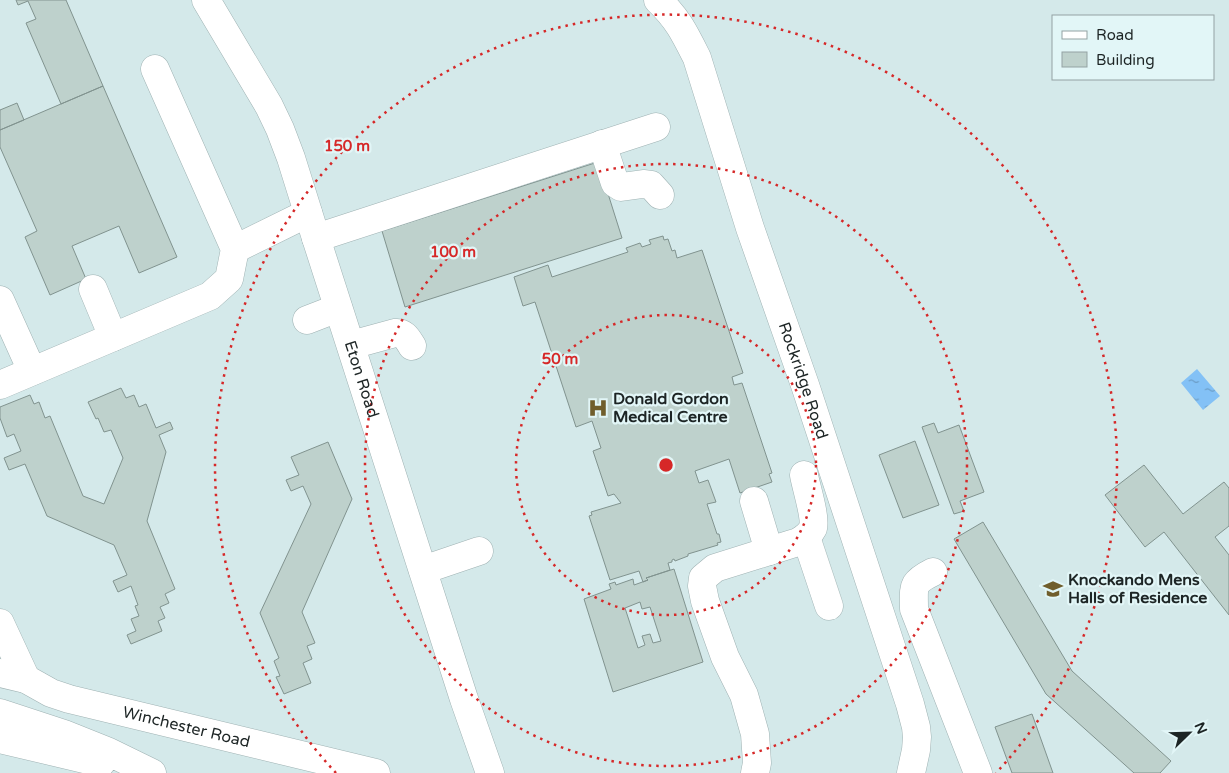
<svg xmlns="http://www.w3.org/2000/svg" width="1229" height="773" font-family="'Varela Round',sans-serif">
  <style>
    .water { fill: url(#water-ripples) }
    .building { fill: #bed1cc; stroke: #81938f; fill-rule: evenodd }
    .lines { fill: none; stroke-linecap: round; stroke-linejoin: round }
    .minor-casing { stroke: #9fb2b3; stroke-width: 29 }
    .highway-casing { stroke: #9fb2b3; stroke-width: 29 }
    .minor { stroke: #fff; stroke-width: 28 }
    .highway { stroke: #fff; stroke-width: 28 }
    .ring { fill: none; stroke: #d62828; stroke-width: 2.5; stroke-dasharray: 2.5 5 }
    .labels { text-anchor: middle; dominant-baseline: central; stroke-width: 4.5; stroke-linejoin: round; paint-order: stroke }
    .street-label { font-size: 16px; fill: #1d2525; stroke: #e2f6f7 }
    .poi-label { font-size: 16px; font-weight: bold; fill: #1d2525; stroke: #e2f6f7; text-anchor: start }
    .centre { fill: #d62828; stroke: #e2f6f7; stroke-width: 2.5 }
    .ring-label { font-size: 15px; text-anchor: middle; font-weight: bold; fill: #d62828; stroke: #e2f6f7; stroke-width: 4.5; stroke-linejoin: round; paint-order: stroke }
  </style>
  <defs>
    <pattern id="water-ripples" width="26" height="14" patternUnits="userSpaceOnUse" patternTransform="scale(1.25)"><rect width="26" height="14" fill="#83c1f6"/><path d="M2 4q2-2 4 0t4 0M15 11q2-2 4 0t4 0" fill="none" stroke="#6b9dc7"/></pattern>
  </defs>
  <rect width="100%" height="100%" fill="#d4e9ea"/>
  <path class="water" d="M 1197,369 L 1220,396 L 1203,410 L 1181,383 Z"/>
  <path class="building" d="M 16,0 L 66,0 L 103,86 L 61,104 L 26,23 L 36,19 L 28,1 L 18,5 Z
    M 103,86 L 177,257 L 139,273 L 119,226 L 72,246 L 86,279 L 50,295 L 25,237 L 37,231 L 0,147 L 0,130 Z
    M 17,103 L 24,120 L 0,130 L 0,110 Z
    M 598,162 L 622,238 L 405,307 L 382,231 Z
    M 663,236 L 664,240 L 668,239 L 672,251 L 675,250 L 677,258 L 702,250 L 743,373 L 732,377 L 734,385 L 742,383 L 772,473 L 769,474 L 772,482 L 740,493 L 729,459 L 695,471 L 699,483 L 708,480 L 716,502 L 707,504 L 717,534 L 719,534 L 721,542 L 717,543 L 718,545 L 688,554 L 688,556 L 675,561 L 674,559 L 672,560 L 672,562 L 668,563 L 670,570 L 646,578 L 648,580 L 643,582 L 639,571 L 610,580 L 589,516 L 592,515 L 591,512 L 621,503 L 614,494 L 608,496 L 593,451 L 601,448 L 592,421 L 576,427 L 535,302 L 523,306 L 514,277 L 548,265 L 552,277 L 628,252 L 626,248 L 640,243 L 642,247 L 651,244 L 649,240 Z
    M 121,388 L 126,398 L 134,395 L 139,407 L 146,404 L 156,428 L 170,422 L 173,429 L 159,435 L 166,452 L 147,521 L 175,589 L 165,594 L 169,603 L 160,607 L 165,618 L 158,621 L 162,631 L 131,644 L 127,635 L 136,631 L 131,619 L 139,616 L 135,606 L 138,605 L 131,586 L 118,592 L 113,581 L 127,575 L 114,545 L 47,516 L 25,464 L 9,470 L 4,458 L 21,451 L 14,434 L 7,437 L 0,418 L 0,407 L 30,395 L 34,404 L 39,402 L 45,418 L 50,416 L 83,496 L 104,504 L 123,458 L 111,430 L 104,432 L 98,418 L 96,419 L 88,402 Z
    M 934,423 L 938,433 L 959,425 L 984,492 L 960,501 L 964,511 L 954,514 L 922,427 Z
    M 915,441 L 939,505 L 903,518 L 879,455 Z
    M 328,442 L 352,499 L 302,612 L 315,643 L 307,646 L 312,659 L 303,663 L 311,683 L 284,694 L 276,677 L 280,676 L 274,661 L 279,658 L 260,613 L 311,504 L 303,486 L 291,491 L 286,480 L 299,475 L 291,457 Z
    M 1144,465 L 1183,514 L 1224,482 L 1229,488 L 1229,526 L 1215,537 L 1229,555 L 1229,615 L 1164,532 L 1145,547 L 1105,495 Z
    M 983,522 L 1072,671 L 1171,761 L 1160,773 L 1134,773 L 1046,694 L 954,539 Z
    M 674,569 L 703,662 L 613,692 L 584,599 L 611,589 L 609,584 L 615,582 L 616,585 L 633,579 L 634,585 L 648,580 L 646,578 ZM 640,602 L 642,609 L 650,607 L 661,641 L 653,643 L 650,634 L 642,636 L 645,645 L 638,648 L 625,608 Z
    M 1032,714 L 1053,773 L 1012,773 L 995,727 Z"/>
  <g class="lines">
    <defs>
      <g id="minor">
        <path id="s1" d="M 206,0 L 269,106 L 280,129 L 291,158 L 316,238 L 464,699 L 490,773"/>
        <path id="s2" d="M 658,0 C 678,19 685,34 697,58 L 750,228 L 805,385 L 910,704 L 916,727 L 917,737 L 916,750 L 911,773"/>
        <path d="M 602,144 L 615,183 L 621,187 L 643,184 L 651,185 L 660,195"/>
        <path d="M 316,238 L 656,127"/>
        <path d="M 235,249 L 308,213"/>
        <path d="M 93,289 L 113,337"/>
        <path d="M 0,300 L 32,371"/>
        <path d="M 307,320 L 338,308"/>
        <path d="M 351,345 L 395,333 C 404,332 407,338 412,346"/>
        <path d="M 0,385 L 210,296 L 229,279 L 235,249 L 155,69"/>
        <path d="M 754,501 L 769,551"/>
        <path d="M 806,537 L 829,606"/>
        <path d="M 423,570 L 479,551"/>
        <path d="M 933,572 C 911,583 914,586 914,609 L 978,773"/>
        <path d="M 0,623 L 26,679"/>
        <path id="s3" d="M 0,673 L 26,679 L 51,693 L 69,699 L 376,773"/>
        <path d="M 755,773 L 757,763 L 755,734 L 744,695 L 725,657 L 705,601 L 702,586 L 703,578 L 715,568 L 798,542 C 804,539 810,534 813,528 C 816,517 806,487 804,475"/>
      </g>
      <path id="highway" d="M 0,713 L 64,734 L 109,752 L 152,773
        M 0,739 L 101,763"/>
    </defs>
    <use href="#minor" class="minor-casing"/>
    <use href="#highway" class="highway-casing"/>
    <use href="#minor" class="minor"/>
    <use href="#highway" class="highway"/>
  </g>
  <g class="ring">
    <circle cx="666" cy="465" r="150"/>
    <circle cx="666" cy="465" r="301"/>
    <path d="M336 773A451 451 0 1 1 996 773"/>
  </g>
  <defs>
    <symbol id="hospital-bare" viewBox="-9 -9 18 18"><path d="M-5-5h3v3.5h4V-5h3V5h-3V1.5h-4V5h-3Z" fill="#705e2c" stroke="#e2f6f7" stroke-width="2.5" paint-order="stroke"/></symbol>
    <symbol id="university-bare" viewBox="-9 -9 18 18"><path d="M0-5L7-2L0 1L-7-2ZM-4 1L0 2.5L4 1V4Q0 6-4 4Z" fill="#705e2c" stroke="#e2f6f7" stroke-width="2.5" paint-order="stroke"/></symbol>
  </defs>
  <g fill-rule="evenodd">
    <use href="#hospital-bare" x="584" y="394" width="28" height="28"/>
    <use href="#university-bare" x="1039" y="575" width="28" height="28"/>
  </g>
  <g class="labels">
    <g class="street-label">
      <text stroke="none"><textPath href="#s1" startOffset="412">Eton Road</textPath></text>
      <text stroke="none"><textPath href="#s2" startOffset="410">Rockridge Road</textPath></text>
      <text stroke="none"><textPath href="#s3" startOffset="195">Winchester Road</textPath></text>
    </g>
    <g class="poi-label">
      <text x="613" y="399">Donald Gordon<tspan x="613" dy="18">Medical Centre</tspan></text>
      <text x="1068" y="580">Knockando Mens<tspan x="1068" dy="18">Halls of Residence</tspan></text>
    </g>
  </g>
  <circle cx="666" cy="465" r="8" class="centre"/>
  <g class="ring-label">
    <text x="347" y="151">150 m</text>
    <text x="453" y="257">100 m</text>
    <text x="560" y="364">50 m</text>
  </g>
  <rect x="1052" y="15" width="162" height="65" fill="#e2f6f7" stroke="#93a2a3"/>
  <rect x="1062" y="31" width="25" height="8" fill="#ffffff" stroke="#93a2a3"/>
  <text x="1096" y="40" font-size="15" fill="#1d2525">Road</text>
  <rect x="1062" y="52" width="25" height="15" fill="#bed1cc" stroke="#93a2a3"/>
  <text x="1096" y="65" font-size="15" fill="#1d2525">Building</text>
  <g transform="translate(1189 733) rotate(67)" stroke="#e2f6f7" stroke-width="4" paint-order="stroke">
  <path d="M0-4L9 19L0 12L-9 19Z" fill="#1d2525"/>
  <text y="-8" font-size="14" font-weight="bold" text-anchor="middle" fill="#1d2525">N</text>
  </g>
</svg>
